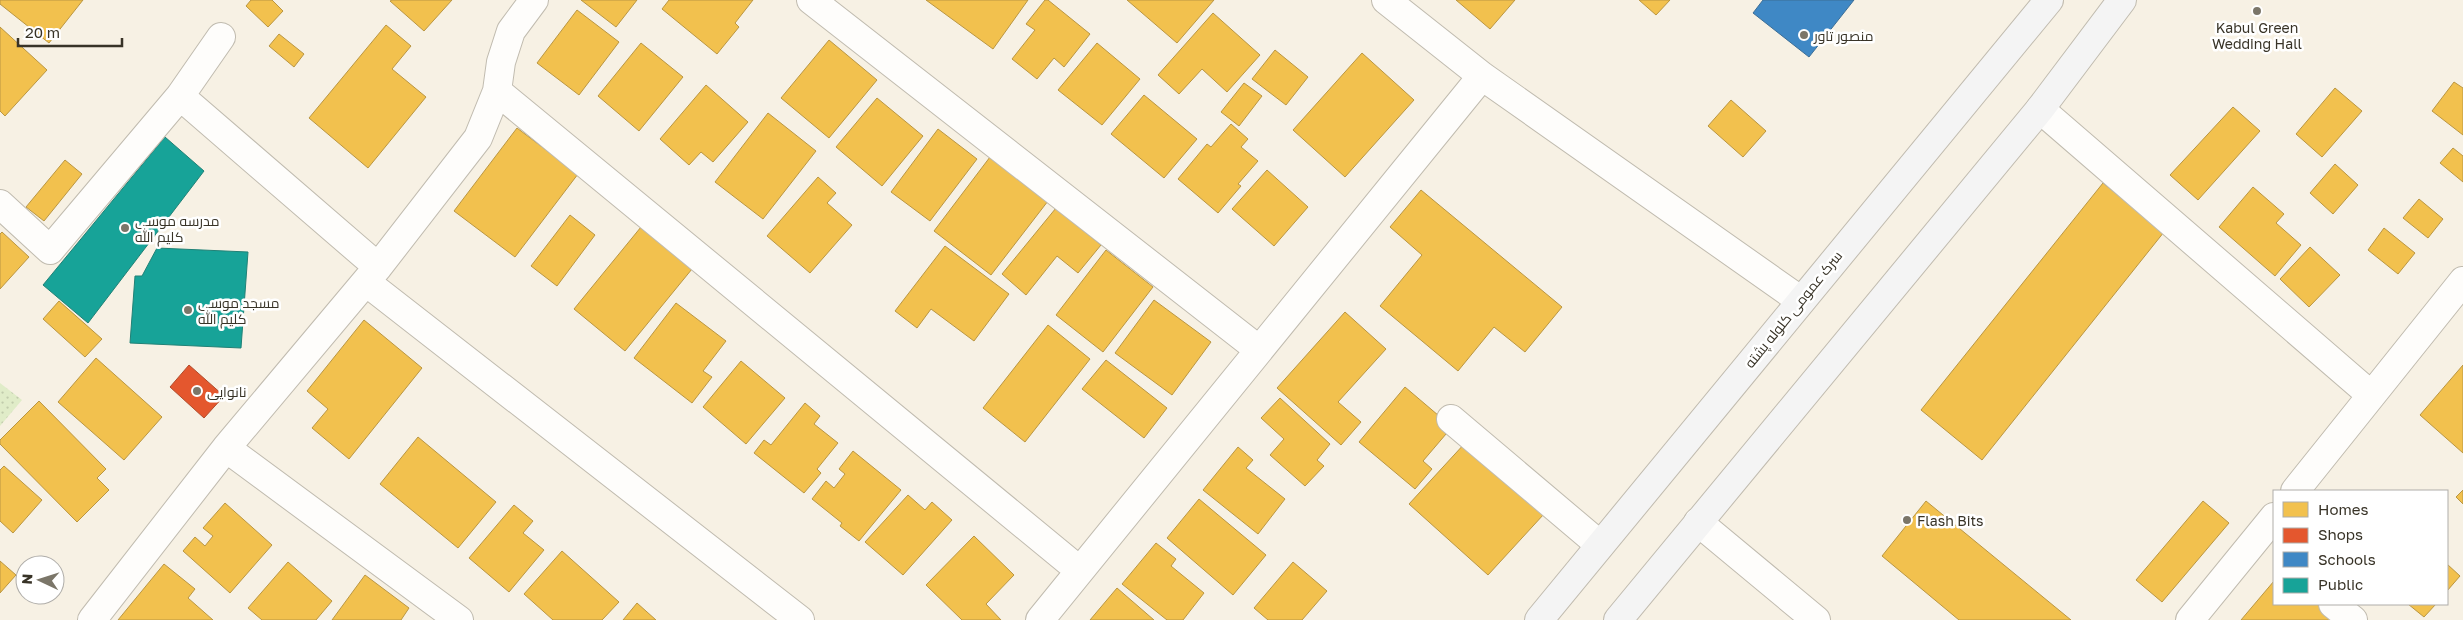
<svg xmlns="http://www.w3.org/2000/svg" width="2463" height="620" font-family="'Golos Text',Cairo,sans-serif">
  <style>
    .grass { fill: url(#grass-dots) }
    .homes { fill: #f2c14e; stroke: #ba9642 }
    .shops { fill: #e4572e; stroke: #b04c2c }
    .schools { fill: #3f88c5; stroke: #3d6e96 }
    .public { fill: #17a398; stroke: #218176 }
    .lines { fill: none; stroke-linecap: round; stroke-linejoin: round }
    .street-casing { stroke: #c0bbaf; stroke-width: 30 }
    .secondary-casing { stroke: #c0bbaf; stroke-width: 30 }
    .street { stroke: #fefdfb; stroke-width: 28 }
    .secondary { stroke: #f4f4f4; stroke-width: 28 }
    .poi-dot { fill: #7b7669; stroke: #fff; stroke-width: 2 }
    .labels { text-anchor: middle; dominant-baseline: central; stroke-width: 5; stroke-linejoin: round; paint-order: stroke }
    .poi-label { font-size: 14px; fill: #383327; stroke: #fff; text-anchor: start }
    .street-label { font-size: 14px; fill: #383327; stroke: #fff }
  </style>
  <defs>
    <pattern id="grass-dots" width="8" height="8" patternUnits="userSpaceOnUse" patternTransform="scale(1.25)"><rect width="8" height="8" fill="#e0ecc8"/><path d="M2 2h.1M6 6h.1" fill="none" stroke="#c1cbac" stroke-width="1.8" stroke-linecap="round"/></pattern>
  </defs>
  <rect width="100%" height="100%" fill="#f7f1e4"/>
  <path class="grass" d="M 0,383 L 22,400 L 0,426 Z"/>
  <path class="homes" d="M 0,0 L 83,0 L 49,43 L 0,4 Z
    M 251,0 L 272,0 L 283,11 L 268,27 L 246,6 Z
    M 392,0 L 452,0 L 424,31 L 390,1 Z
    M 581,0 L 637,0 L 616,27 Z
    M 669,0 L 753,0 L 735,23 L 739,27 L 717,54 L 662,9 Z
    M 926,0 L 1028,0 L 993,49 Z
    M 1045,0 L 1048,0 L 1090,34 L 1064,67 L 1054,58 L 1037,79 L 1012,59 L 1035,30 L 1026,24 Z
    M 1127,0 L 1214,0 L 1177,43 Z
    M 1456,0 L 1515,0 L 1490,29 Z
    M 1639,0 L 1670,0 L 1656,15 Z
    M 577,10 L 619,42 L 579,95 L 537,63 Z
    M 1213,13 L 1260,55 L 1227,92 L 1202,69 L 1179,94 L 1158,75 Z
    M 386,25 L 411,46 L 392,69 L 426,97 L 368,168 L 309,118 Z
    M 0,27 L 47,70 L 5,116 L 0,111 Z
    M 279,34 L 304,54 L 294,67 L 269,46 Z
    M 829,40 L 877,80 L 829,138 L 781,98 Z
    M 641,43 L 683,77 L 639,131 L 598,96 Z
    M 1097,43 L 1140,79 L 1102,125 L 1058,90 Z
    M 1275,50 L 1308,77 L 1286,105 L 1252,79 Z
    M 1362,53 L 1414,100 L 1345,177 L 1293,130 Z
    M 2454,82 L 2463,88 L 2463,135 L 2432,111 Z
    M 1244,83 L 1262,96 L 1239,126 L 1221,112 Z
    M 706,85 L 748,122 L 713,162 L 701,152 L 689,165 L 660,139 Z
    M 2335,88 L 2362,111 L 2322,157 L 2296,134 Z
    M 1144,95 L 1197,139 L 1164,178 L 1111,134 Z
    M 877,98 L 923,136 L 882,186 L 836,147 Z
    M 1731,100 L 1766,131 L 1743,157 L 1708,126 Z
    M 2233,107 L 2260,131 L 2198,200 L 2170,175 Z
    M 768,113 L 816,151 L 763,219 L 715,182 Z
    M 1231,124 L 1248,139 L 1241,147 L 1258,161 L 1238,184 L 1241,186 L 1218,213 L 1178,179 L 1207,144 L 1211,147 Z
    M 517,128 L 578,174 L 515,257 L 454,211 Z
    M 938,129 L 977,159 L 930,221 L 891,192 Z
    M 2453,148 L 2463,156 L 2463,182 L 2440,163 Z
    M 990,157 L 1048,201 L 991,275 L 934,231 Z
    M 65,160 L 82,174 L 44,221 L 26,207 Z
    M 2335,164 L 2358,185 L 2333,214 L 2310,193 Z
    M 1267,170 L 1308,207 L 1274,246 L 1232,209 Z
    M 818,177 L 836,193 L 827,203 L 852,225 L 810,273 L 767,236 Z
    M 2103,183 L 2164,232 L 1982,460 L 1921,410 Z
    M 2253,187 L 2284,214 L 2276,223 L 2301,245 L 2275,276 L 2219,227 Z
    M 1421,190 L 1562,307 L 1525,352 L 1494,327 L 1458,371 L 1380,306 L 1422,255 L 1390,227 Z
    M 2419,199 L 2443,219 L 2428,238 L 2403,218 Z
    M 1056,208 L 1101,245 L 1078,273 L 1057,256 L 1026,295 L 1002,274 Z
    M 570,215 L 595,235 L 557,286 L 531,266 Z
    M 641,227 L 692,269 L 625,351 L 574,309 Z
    M 2384,228 L 2415,253 L 2398,274 L 2368,250 Z
    M 2,232 L 29,257 L 0,289 L 0,234 Z
    M 945,246 L 1009,294 L 974,341 L 931,309 L 917,328 L 895,311 Z
    M 2310,247 L 2340,275 L 2309,307 L 2280,279 Z
    M 1106,250 L 1153,287 L 1103,352 L 1056,315 Z
    M 1154,300 L 1211,342 L 1172,395 L 1115,353 Z
    M 59,301 L 102,339 L 85,357 L 43,319 Z
    M 676,303 L 726,341 L 703,371 L 712,377 L 692,403 L 634,358 Z
    M 1345,312 L 1386,349 L 1338,402 L 1361,422 L 1341,445 L 1277,388 Z
    M 364,320 L 422,368 L 349,459 L 312,428 L 328,409 L 307,391 Z
    M 1048,325 L 1090,359 L 1025,442 L 983,408 Z
    M 96,358 L 162,417 L 124,460 L 58,402 Z
    M 1106,360 L 1167,408 L 1144,438 L 1082,389 Z
    M 741,361 L 785,398 L 746,444 L 703,407 Z
    M 2463,365 L 2463,453 L 2420,415 Z
    M 1405,387 L 1452,427 L 1423,461 L 1432,469 L 1415,489 L 1359,442 Z
    M 1280,398 L 1330,444 L 1317,460 L 1324,466 L 1305,486 L 1270,455 L 1284,439 L 1261,418 Z
    M 39,401 L 106,469 L 97,478 L 109,490 L 77,522 L 0,444 L 0,440 Z
    M 805,403 L 820,416 L 814,424 L 838,443 L 817,469 L 821,473 L 804,493 L 754,453 L 764,440 L 771,445 Z
    M 418,437 L 496,502 L 458,548 L 380,484 Z
    M 1466,442 L 1544,514 L 1488,575 L 1409,504 Z
    M 1238,447 L 1253,460 L 1246,468 L 1285,499 L 1258,534 L 1203,490 Z
    M 853,451 L 901,490 L 859,541 L 840,526 L 842,523 L 812,499 L 826,481 L 834,488 L 845,474 L 839,469 Z
    M 4,466 L 42,500 L 13,533 L 0,521 L 0,470 Z
    M 2463,490 L 2463,504 L 2456,497 Z
    M 908,495 L 925,510 L 932,502 L 952,520 L 903,575 L 865,542 Z
    M 1199,499 L 1266,555 L 1233,595 L 1167,538 Z
    M 1926,501 L 2071,620 L 1959,620 L 1882,556 Z
    M 2203,501 L 2229,523 L 2162,602 L 2136,580 Z
    M 225,503 L 272,545 L 230,593 L 183,551 L 195,537 L 205,546 L 213,536 L 203,528 Z
    M 514,505 L 533,521 L 523,533 L 544,550 L 509,592 L 469,558 Z
    M 974,536 L 1014,575 L 986,604 L 1001,620 L 962,620 L 926,585 Z
    M 1156,543 L 1176,559 L 1171,566 L 1204,593 L 1183,620 L 1167,620 L 1122,584 Z
    M 562,551 L 619,602 L 602,620 L 553,620 L 524,594 Z
    M 0,561 L 16,575 L 0,593 Z
    M 288,562 L 332,601 L 316,620 L 262,620 L 248,608 Z
    M 1293,562 L 1327,591 L 1302,620 L 1268,620 L 1254,608 Z
    M 164,564 L 195,589 L 188,598 L 213,620 L 118,620 Z
    M 2447,564 L 2460,576 L 2447,591 Z
    M 365,575 L 409,608 L 401,620 L 332,620 Z
    M 2274,581 L 2274,604 L 2319,604 L 2338,620 L 2241,620 Z
    M 1117,588 L 1154,620 L 1090,620 Z
    M 637,603 L 656,620 L 623,620 Z
    M 2408,604 L 2436,604 L 2424,617 Z"/>
  <path class="shops" d="M 189,365 L 224,396 L 204,418 L 170,387 Z"/>
  <path class="schools" d="M 1763,0 L 1854,0 L 1809,57 L 1753,13 Z"/>
  <path class="public" d="M 165,137 L 204,171 L 88,323 L 43,285 Z
    M 157,248 L 248,252 L 241,348 L 130,343 L 135,276 L 142,276 Z"/>
  <g class="lines">
    <defs>
      <path id="street" d="M 811,0 L 1258,349
        M 1386,0 L 1482,76 L 1800,300
        M 497,91 L 1079,570
        M 180,96 L 378,267
        M 2040,109 L 2371,395
        M 0,204 L 50,250 L 180,96 L 221,37
        M 366,282 L 800,620
        M 1451,419 L 1600,545
        M 226,448 L 459,620
        M 2295,491 L 2463,281
        M 1698,522 L 1816,620
        M 2333,604 L 2353,620
        M 92,620 L 226,448 L 378,267 L 478,138 L 497,91 L 501,62 L 511,31 L 534,0
        M 1040,620 L 1482,76
        M 2190,620 L 2274,517"/>
      <path id="secondary" d="M 1539,620 L 2049,0
        M 1618,620 L 2040,109 L 2122,0"/>
    </defs>
    <use href="#street" class="street-casing"/>
    <use href="#secondary" class="secondary-casing"/>
    <use href="#street" class="street"/>
    <use href="#secondary" class="secondary"/>
  </g>
  <g class="poi-dot">
    <circle cx="2257" cy="11" r="5"/>
    <circle cx="1804" cy="35" r="5"/>
    <circle cx="125" cy="228" r="5"/>
    <circle cx="188" cy="310" r="5"/>
    <circle cx="197" cy="391" r="5"/>
    <circle cx="1907" cy="520" r="5"/>
  </g>
  <g class="labels">
    <g class="poi-label">
      <text x="2257" y="27" text-anchor="middle">Kabul Green<tspan x="2257" dy="16">Wedding Hall</tspan></text>
      <text x="1814" y="35">منصور تاور</text>
      <text x="135" y="220">مدرسه موسی<tspan x="135" dy="16">کلیم الله</tspan></text>
      <text x="198" y="302">مسجد موسی<tspan x="198" dy="16">کلیم الله</tspan></text>
      <text x="207" y="391">نانوایی</text>
      <text x="1917" y="520">Flash Bits</text>
    </g>
    <g class="street-label">
      <text transform="translate(1793 309) rotate(-51)">سرک عمومی کلوله پشته</text>
    </g>
  </g>
  <rect x="2273" y="490" width="175" height="115" fill="#ffffff" stroke="#afada9"/>
  <rect x="2283" y="502" width="25" height="15" fill="#f2c14e" stroke="#afada9"/>
  <text x="2318" y="515" font-size="15" fill="#383327">Homes</text>
  <rect x="2283" y="528" width="25" height="15" fill="#e4572e" stroke="#afada9"/>
  <text x="2318" y="540" font-size="15" fill="#383327">Shops</text>
  <rect x="2283" y="552" width="25" height="15" fill="#3f88c5" stroke="#afada9"/>
  <text x="2318" y="565" font-size="15" fill="#383327">Schools</text>
  <rect x="2283" y="578" width="25" height="15" fill="#17a398" stroke="#afada9"/>
  <text x="2318" y="590" font-size="15" fill="#383327">Public</text>
  <g transform="translate(40 580) rotate(274)"><circle r="24" fill="#ffffff" stroke="#afada9"/>
  <path d="M0-4L9 19L0 12L-9 19Z" fill="#7b7669"/>
  <text y="-8" font-size="14" font-weight="bold" text-anchor="middle" fill="#383327">N</text>
  </g>
  <path d="M18 38v8h104v-8" fill="none" stroke="#383327" stroke-width="2.5"/>
  <text x="25" y="38" font-size="15" fill="#383327" stroke="#ffffff" stroke-width="4" paint-order="stroke">20 m</text>
</svg>
